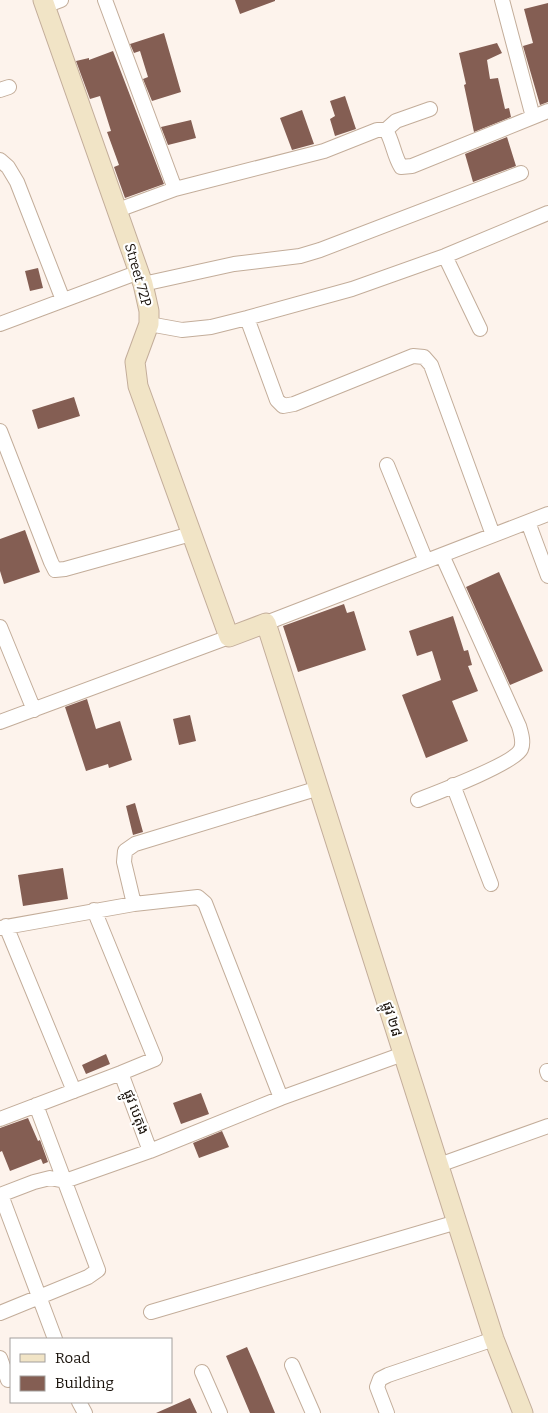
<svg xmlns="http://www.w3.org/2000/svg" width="548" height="1413" font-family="Bitter,'Noto Sans Khmer',serif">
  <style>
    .building { fill: #845e53 }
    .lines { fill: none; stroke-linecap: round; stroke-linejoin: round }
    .street-casing { stroke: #c3ad9a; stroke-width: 16 }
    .secondary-casing { stroke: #c3ad9a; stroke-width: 21 }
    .street { stroke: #fff; stroke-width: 14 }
    .secondary { stroke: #f1e4c6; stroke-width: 19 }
    .labels { text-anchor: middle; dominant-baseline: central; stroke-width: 4.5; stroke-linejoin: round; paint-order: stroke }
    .street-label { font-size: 14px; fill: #18110a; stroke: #fff }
  </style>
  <rect width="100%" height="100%" fill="#fdf3ec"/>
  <path class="building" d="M 235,0 L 275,0 L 275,1 L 240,14 Z
    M 548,3 L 548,102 L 540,105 L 523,46 L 533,43 L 524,9 Z
    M 164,33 L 181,92 L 152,101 L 143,79 L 148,77 L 140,51 L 134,53 L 130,44 Z
    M 497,43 L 502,53 L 487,60 L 490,79 L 498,78 L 505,109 L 509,108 L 511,117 L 474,132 L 464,85 L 466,84 L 459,53 Z
    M 113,51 L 164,184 L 125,198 L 114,167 L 119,165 L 107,132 L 111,131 L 100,96 L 90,99 L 76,61 L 89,58 L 89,60 Z
    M 345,96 L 356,129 L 335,136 L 330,119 L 335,116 L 330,101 Z
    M 302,110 L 314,144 L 292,150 L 280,118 Z
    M 191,120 L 196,138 L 168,145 L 161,127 Z
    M 507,137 L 516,166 L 473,182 L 465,154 Z
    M 38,268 L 43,288 L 30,291 L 25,271 Z
    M 74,397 L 80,416 L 38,429 L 32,410 Z
    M 25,530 L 40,572 L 4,584 L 0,571 L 0,539 Z
    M 499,572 L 543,671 L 510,685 L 466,587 Z
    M 344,604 L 347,613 L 354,611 L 366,650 L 298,672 L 283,626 Z
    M 453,616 L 464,651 L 468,650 L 472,665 L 468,666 L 478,691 L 452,701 L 468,741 L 426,758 L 402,695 L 441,680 L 432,651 L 417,656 L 409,631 Z
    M 87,699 L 96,729 L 120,721 L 132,760 L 109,768 L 108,764 L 86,771 L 65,707 Z
    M 190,715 L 196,741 L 179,745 L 173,719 Z
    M 135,803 L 143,832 L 133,835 L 126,806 Z
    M 63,868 L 68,899 L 23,906 L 18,875 Z
    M 106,1054 L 110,1064 L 86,1074 L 82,1065 Z
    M 201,1093 L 209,1114 L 181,1124 L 173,1103 Z
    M 28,1118 L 38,1141 L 40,1140 L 48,1162 L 43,1164 L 41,1159 L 10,1171 L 2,1151 L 0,1152 L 0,1128 Z
    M 222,1131 L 229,1147 L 199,1158 L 193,1143 Z
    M 247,1347 L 257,1370 L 275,1413 L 250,1413 L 226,1356 Z
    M 190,1398 L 197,1413 L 156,1413 Z"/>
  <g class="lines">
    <defs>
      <path id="street" d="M 105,0 L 175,189
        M 502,0 L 533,117
        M 45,6 L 61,0
        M 0,90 L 9,87
        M 386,130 C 393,142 394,156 401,167 L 412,166 L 548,111
        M 0,160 L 8,167 L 17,182 L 63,300
        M 118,210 L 175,189 L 324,151 L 377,130 L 386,130 L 396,121 L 430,109
        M 445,256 L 480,329
        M 143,284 L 234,264 L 300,256 L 320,250 L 521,173
        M 247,318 L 277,400 L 283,406 L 294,404 L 413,356 L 424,357 L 431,365 L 493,535
        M 0,324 L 139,272
        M 149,324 L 182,330 L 211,327 L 247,318 L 352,289 L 445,256 L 548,213
        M 0,431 L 51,562 L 55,570 L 65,569 L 191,534
        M 387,465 L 426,561
        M 528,522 L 548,576
        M 266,623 L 548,514
        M 0,627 L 34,710
        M 0,722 L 229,637
        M 453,785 L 491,884
        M 418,800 C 436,793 515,763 521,749 C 524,742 521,733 519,726 L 442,555
        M 134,904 L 124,862 L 125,851 L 135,844 L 319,788
        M 6,926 L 74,1091
        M 0,928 L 134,904 L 198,897 L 205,903 L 281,1098
        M 547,1071 L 548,1074
        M 121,1073 L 150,1151
        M 0,1119 L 121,1073 L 155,1059 L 94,910
        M 439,1165 L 548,1126
        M 0,1195 L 34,1182 L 50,1178 L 65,1181 L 150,1151 L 281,1098 L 403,1054
        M 1,1195 L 55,1339
        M 151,1312 L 457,1222
        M 0,1313 L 88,1277 L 98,1270 L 36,1105
        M 0,1358 L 8,1380
        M 292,1365 L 313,1413
        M 202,1372 L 220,1413
        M 79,1402 L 85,1413
        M 387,1413 L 377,1387 L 380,1379 L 388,1375 L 494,1339"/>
      <path id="secondary" d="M 43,0 L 143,284 L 149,311 L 149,324 L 135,362 L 138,386 L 229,637 L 266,623 L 494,1339 L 523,1413"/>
    </defs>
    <use href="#street" class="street-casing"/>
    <use href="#secondary" class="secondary-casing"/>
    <use href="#street" class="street"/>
    <use href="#secondary" class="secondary"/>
  </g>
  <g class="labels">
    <g class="street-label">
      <text transform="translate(138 275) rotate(74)">Street 72P</text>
      <text transform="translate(392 1019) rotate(73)">ផ្លូវ ២៨</text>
      <text transform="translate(136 1112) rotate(69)">ផ្លូវ បេតុង</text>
    </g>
  </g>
  <rect x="10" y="1338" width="162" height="65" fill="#ffffff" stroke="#a3a09d"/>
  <rect x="20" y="1354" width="25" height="8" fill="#f1e4c6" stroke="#a3a09d"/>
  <text x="55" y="1363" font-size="15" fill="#18110a">Road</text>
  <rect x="20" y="1376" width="25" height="15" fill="#845e53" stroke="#a3a09d"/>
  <text x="55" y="1388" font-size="15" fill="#18110a">Building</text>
</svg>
